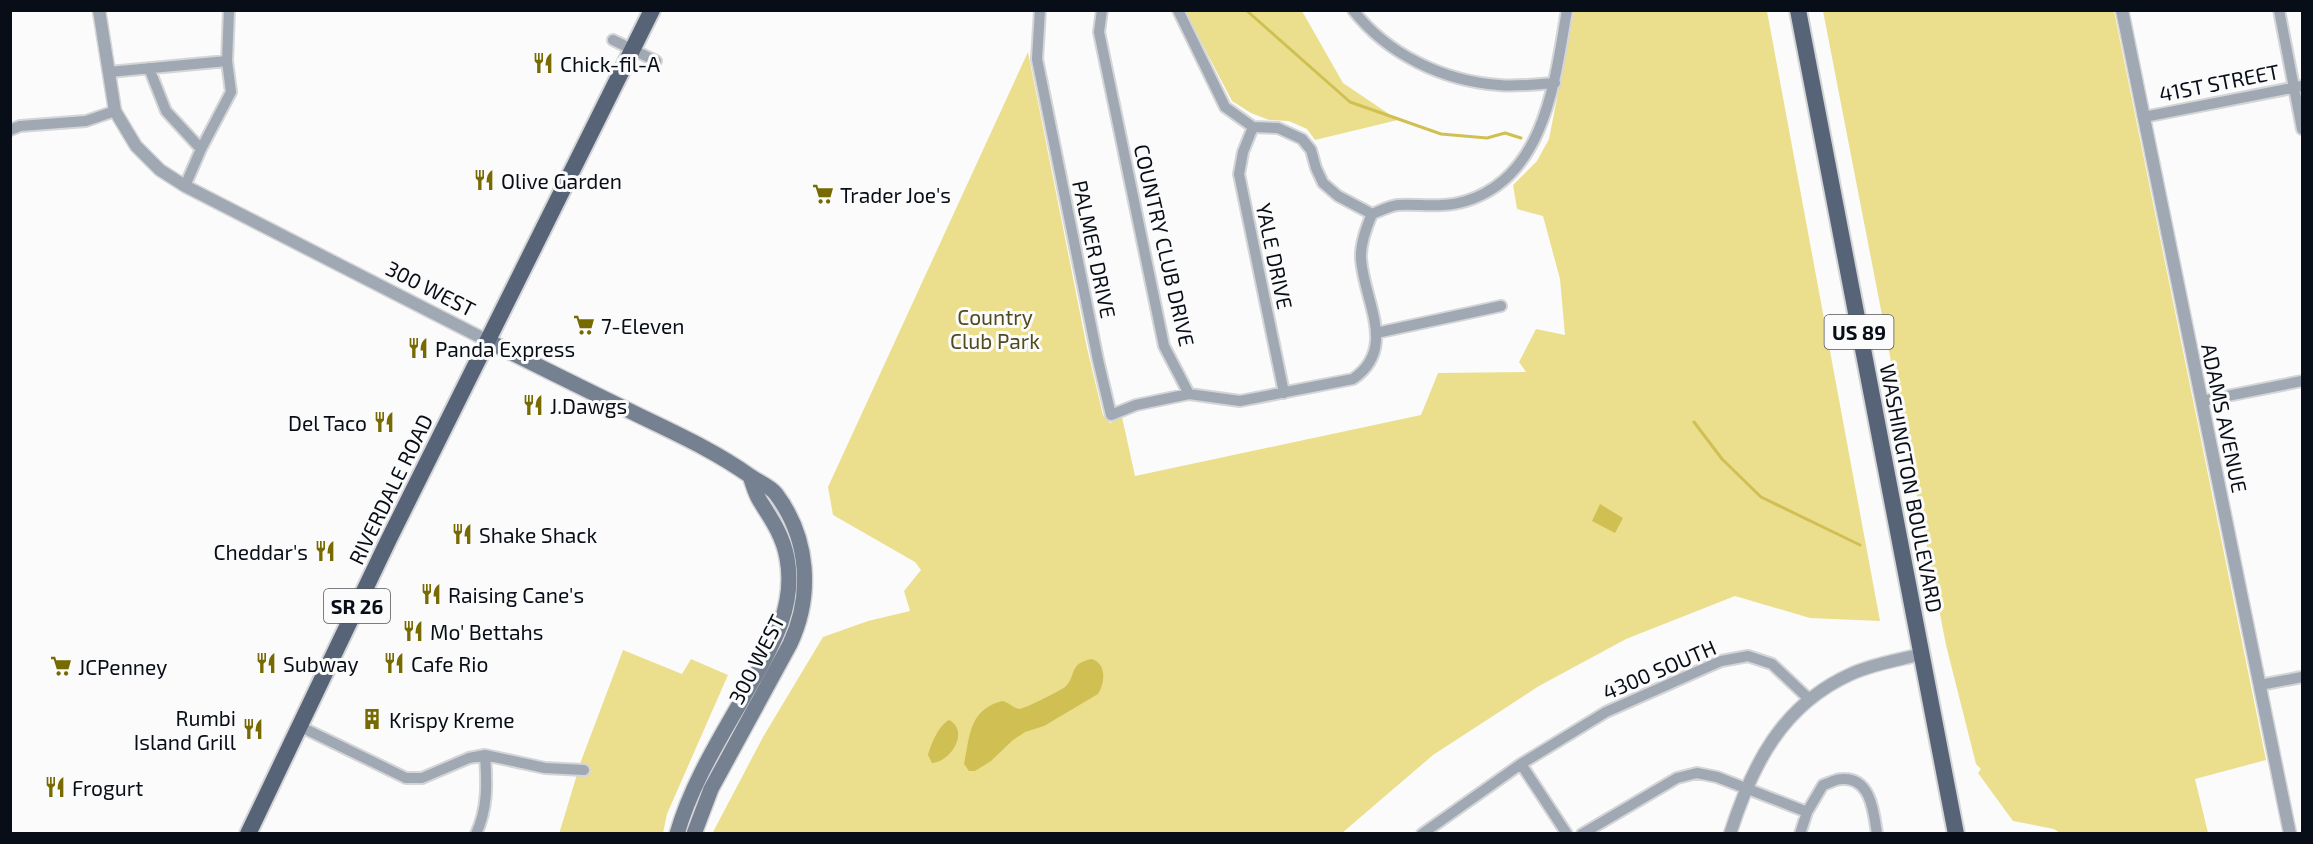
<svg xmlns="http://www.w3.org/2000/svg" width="2313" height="844" font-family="'Exo 2',sans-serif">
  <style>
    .green { fill: #ebdf8d }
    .water { fill: #d0c054 }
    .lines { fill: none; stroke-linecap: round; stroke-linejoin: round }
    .stream { stroke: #d0c054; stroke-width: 3 }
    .minor-casing { stroke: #d4d5d7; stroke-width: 14 }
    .tertiary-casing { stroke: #d4d5d7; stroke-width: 15 }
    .secondary-casing { stroke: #d4d5d7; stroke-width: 18 }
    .primary-casing { stroke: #d4d5d7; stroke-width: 20 }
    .minor { stroke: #a0a8b3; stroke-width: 10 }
    .tertiary { stroke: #a0a8b3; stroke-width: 12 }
    .secondary { stroke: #758090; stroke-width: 15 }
    .primary { stroke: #576377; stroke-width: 16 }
    .labels { text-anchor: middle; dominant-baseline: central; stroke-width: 6; stroke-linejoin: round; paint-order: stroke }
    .shield { fill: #fbfbfb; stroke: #51555b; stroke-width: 1.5 }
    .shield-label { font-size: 20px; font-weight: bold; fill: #080e17 }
    .poi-label { font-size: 21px; fill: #080e17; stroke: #fbfbfb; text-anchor: start }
    .street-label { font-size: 21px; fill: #080e17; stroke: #fbfbfb }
    .park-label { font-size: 21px; fill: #504a1d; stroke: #fbfbfb }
  </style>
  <rect width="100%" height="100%" fill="#fbfbfb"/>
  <path class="green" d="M 1185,11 L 1302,11 L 1343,83 L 1398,120 L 1315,140 L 1307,129 L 1289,121 L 1269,120 L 1251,113 L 1232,101 Z
    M 1574,11 L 1767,11 L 1880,621 L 1810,618 L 1735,596 L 1626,639 L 1539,686 L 1433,755 L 1342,833 L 712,834 L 763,737 L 823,637 L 868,621 L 910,611 L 904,591 L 921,570 L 915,562 L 833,515 L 828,487 L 1028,52 L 1087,348 L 1103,415 L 1110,423 L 1122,417 L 1135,476 L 1421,415 L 1438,373 L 1526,372 L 1519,362 L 1536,329 L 1565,335 L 1560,279 L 1543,216 L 1517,209 L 1513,185 L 1537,161 L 1549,139 Z
    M 1823,11 L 2114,11 L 2266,760 L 2195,779 L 2208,833 L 2060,833 L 2054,829 L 2013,821 L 1978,773 L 1981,769 L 1976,764 L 1946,645 Z
    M 623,650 L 682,674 L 691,659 L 728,675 L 667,814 L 663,833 L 559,834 L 581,761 Z"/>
  <path class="water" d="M 1600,504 L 1623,518 L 1615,533 L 1592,521 Z
    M 1092,659 C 1107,664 1105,683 1098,694 L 1044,726 L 1025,732 L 1013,740 L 991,761 L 975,771 L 969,771 L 964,764 C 970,735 969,710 1002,701 C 1009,702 1013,708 1019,709 C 1022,710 1060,691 1065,687 C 1077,676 1068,663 1092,659 Z
    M 949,720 C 970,731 951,762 932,763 L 928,755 C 931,744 939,725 949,720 Z"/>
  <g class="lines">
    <path class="stream" d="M 1246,10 L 1350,102 L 1441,134 L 1487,138 L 1505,133 L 1521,138
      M 1694,422 L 1722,459 L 1761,497 L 1860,545"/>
    <defs>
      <path id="minor" d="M 1040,10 L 1037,59 L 1098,360 L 1111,415 L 1136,405 L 1189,394 L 1240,401 L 1353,379 C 1398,348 1364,302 1361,259 C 1360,244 1366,228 1372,214 C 1380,211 1389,206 1398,205 C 1421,204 1444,208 1466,201 C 1545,177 1555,80 1567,10
        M 1102,10 L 1099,32 L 1164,346 L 1189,394
        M 1178,10 L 1225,107 L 1253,127 L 1278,128 L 1302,139 L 1311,150 L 1316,168 L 1323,183 L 1338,196 L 1372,214
        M 1353,10 C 1387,54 1443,81 1499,85 C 1517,87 1536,84 1555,83
        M 2279,10 L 2302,129
        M 613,40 L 656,61
        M 227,61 L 229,10
        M 109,72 L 227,61 L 231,92 L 201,149 L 166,111 L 149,68
        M 2144,117 L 2302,86
        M 1253,127 L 1243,152 L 1239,174 L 1284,393
        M 10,130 L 20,126 L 86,121 L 115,111
        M 185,186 L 201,149
        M 1376,333 L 1501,306
        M 2202,401 L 2302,381
        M 2260,685 L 2302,677
        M 299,726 L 406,778 L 422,778 L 469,758 L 485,755 L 545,768 L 584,770
        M 1521,764 L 1567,834
        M 476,834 C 488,808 487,783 485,755
        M 1422,834 L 1521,764 L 1606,712 L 1721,661 L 1748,656 L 1772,664 L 1808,698
        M 1582,834 L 1677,778 L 1697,773 L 1717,777 L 1807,812
        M 1800,834 L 1807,812 L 1823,785 C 1829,783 1836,779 1842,779 C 1871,777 1874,813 1877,834"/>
      <path id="tertiary" d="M 99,10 L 115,111 L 136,146 L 160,170 L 185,186 L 488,341
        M 2122,10 L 2290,834
        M 1730,834 C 1752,765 1782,705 1851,674 C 1872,664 1899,660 1922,654"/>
      <path id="secondary" d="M 488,341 C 538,366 588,391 638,415 C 677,434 715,451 750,476 C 758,482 770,486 776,494 C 809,538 813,595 790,644 L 711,789 L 694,834
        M 677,834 C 691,785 718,742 743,698 C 767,654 797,611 787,558 C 783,536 772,520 760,501 C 755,493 753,484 750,476"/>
      <path id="primary" d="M 1798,10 L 1956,834
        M 248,834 L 389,539 L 652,10"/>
    </defs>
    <use href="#minor" class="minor-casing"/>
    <use href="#tertiary" class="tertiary-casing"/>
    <use href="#secondary" class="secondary-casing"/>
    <use href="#primary" class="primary-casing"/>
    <use href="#minor" class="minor"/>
    <use href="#tertiary" class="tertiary"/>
    <use href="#secondary" class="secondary"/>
    <use href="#primary" class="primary"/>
  </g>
  <defs>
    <symbol id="restaurant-bare" viewBox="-9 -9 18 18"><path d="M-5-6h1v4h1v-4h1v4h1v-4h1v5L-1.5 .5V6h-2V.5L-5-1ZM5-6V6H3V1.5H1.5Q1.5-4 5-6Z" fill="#776a01" stroke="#fbfbfb" stroke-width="2.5" paint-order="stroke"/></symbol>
    <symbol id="supermarket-bare" viewBox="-9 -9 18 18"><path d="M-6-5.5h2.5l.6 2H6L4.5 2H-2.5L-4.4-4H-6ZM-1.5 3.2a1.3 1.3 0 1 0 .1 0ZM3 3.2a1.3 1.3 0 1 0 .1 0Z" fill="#776a01" stroke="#fbfbfb" stroke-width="2.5" paint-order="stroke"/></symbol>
    <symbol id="building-bare" viewBox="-9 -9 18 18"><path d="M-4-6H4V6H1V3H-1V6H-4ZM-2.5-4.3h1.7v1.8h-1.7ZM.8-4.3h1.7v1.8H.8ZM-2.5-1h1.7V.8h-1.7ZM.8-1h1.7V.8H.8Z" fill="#776a01" stroke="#fbfbfb" stroke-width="2.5" paint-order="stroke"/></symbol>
  </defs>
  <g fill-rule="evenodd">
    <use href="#restaurant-bare" x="528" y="48" width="30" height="30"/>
    <use href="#restaurant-bare" x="469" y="165" width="30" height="30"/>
    <use href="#supermarket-bare" x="808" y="179" width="30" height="30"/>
    <use href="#supermarket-bare" x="569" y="310" width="30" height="30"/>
    <use href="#restaurant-bare" x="403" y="333" width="30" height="30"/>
    <use href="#restaurant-bare" x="518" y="390" width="30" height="30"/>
    <use href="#restaurant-bare" x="369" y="407" width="30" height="30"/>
    <use href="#restaurant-bare" x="447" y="519" width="30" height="30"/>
    <use href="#restaurant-bare" x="310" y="536" width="30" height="30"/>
    <use href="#restaurant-bare" x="416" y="579" width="30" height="30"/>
    <use href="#restaurant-bare" x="398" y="616" width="30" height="30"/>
    <use href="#restaurant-bare" x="251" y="648" width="30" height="30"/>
    <use href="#restaurant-bare" x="379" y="648" width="30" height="30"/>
    <use href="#supermarket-bare" x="46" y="651" width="30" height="30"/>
    <use href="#building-bare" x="357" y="704" width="30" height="30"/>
    <use href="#restaurant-bare" x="238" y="714" width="30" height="30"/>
    <use href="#restaurant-bare" x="40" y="772" width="30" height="30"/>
  </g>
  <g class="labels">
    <g class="shield">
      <rect x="1824.5" y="315" width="69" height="34" rx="4.5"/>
      <rect x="324" y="589" width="66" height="34" rx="4.5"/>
    </g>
    <g class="shield-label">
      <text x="1859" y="332">US 89</text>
      <text x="357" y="606">SR 26</text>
    </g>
    <g class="poi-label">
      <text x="560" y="63">Chick-fil-A</text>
      <text x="501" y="180">Olive Garden</text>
      <text x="840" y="194">Trader Joe's</text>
      <text x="601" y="325">7-Eleven</text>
      <text x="435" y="348">Panda Express</text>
      <text x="550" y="405">J.Dawgs</text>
      <text x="367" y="422" text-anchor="end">Del Taco</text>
      <text x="479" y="534">Shake Shack</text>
      <text x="308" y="551" text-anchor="end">Cheddar's</text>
      <text x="448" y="594">Raising Cane's</text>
      <text x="430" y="631">Mo' Bettahs</text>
      <text x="283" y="663">Subway</text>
      <text x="411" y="663">Cafe Rio</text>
      <text x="78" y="666">JCPenney</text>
      <text x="236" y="717" text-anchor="end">Rumbi<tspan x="236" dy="24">Island Grill</tspan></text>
      <text x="389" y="719">Krispy Kreme</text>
      <text x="72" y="787">Frogurt</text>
    </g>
    <g class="street-label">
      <text transform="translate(2219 82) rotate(-11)">41ST STREET</text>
      <text transform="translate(1165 245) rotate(77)">COUNTRY CLUB DRIVE</text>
      <text transform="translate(1095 249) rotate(78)">PALMER DRIVE</text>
      <text transform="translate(1275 256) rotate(78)">YALE DRIVE</text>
      <text transform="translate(431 288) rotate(27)">300 WEST</text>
      <text transform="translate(2225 418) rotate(78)">ADAMS AVENUE</text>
      <text transform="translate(1912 488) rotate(79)">WASHINGTON BOULEVARD</text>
      <text transform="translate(390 489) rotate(-64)">RIVERDALE ROAD</text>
      <text transform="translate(756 659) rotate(-63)">300 WEST</text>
      <text transform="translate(1659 669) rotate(-23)">4300 SOUTH</text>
    </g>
    <g class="park-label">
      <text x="995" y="316">Country<tspan x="995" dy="24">Club Park</tspan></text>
    </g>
  </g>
  <rect width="2313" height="844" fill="none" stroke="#080e17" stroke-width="24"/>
</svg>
